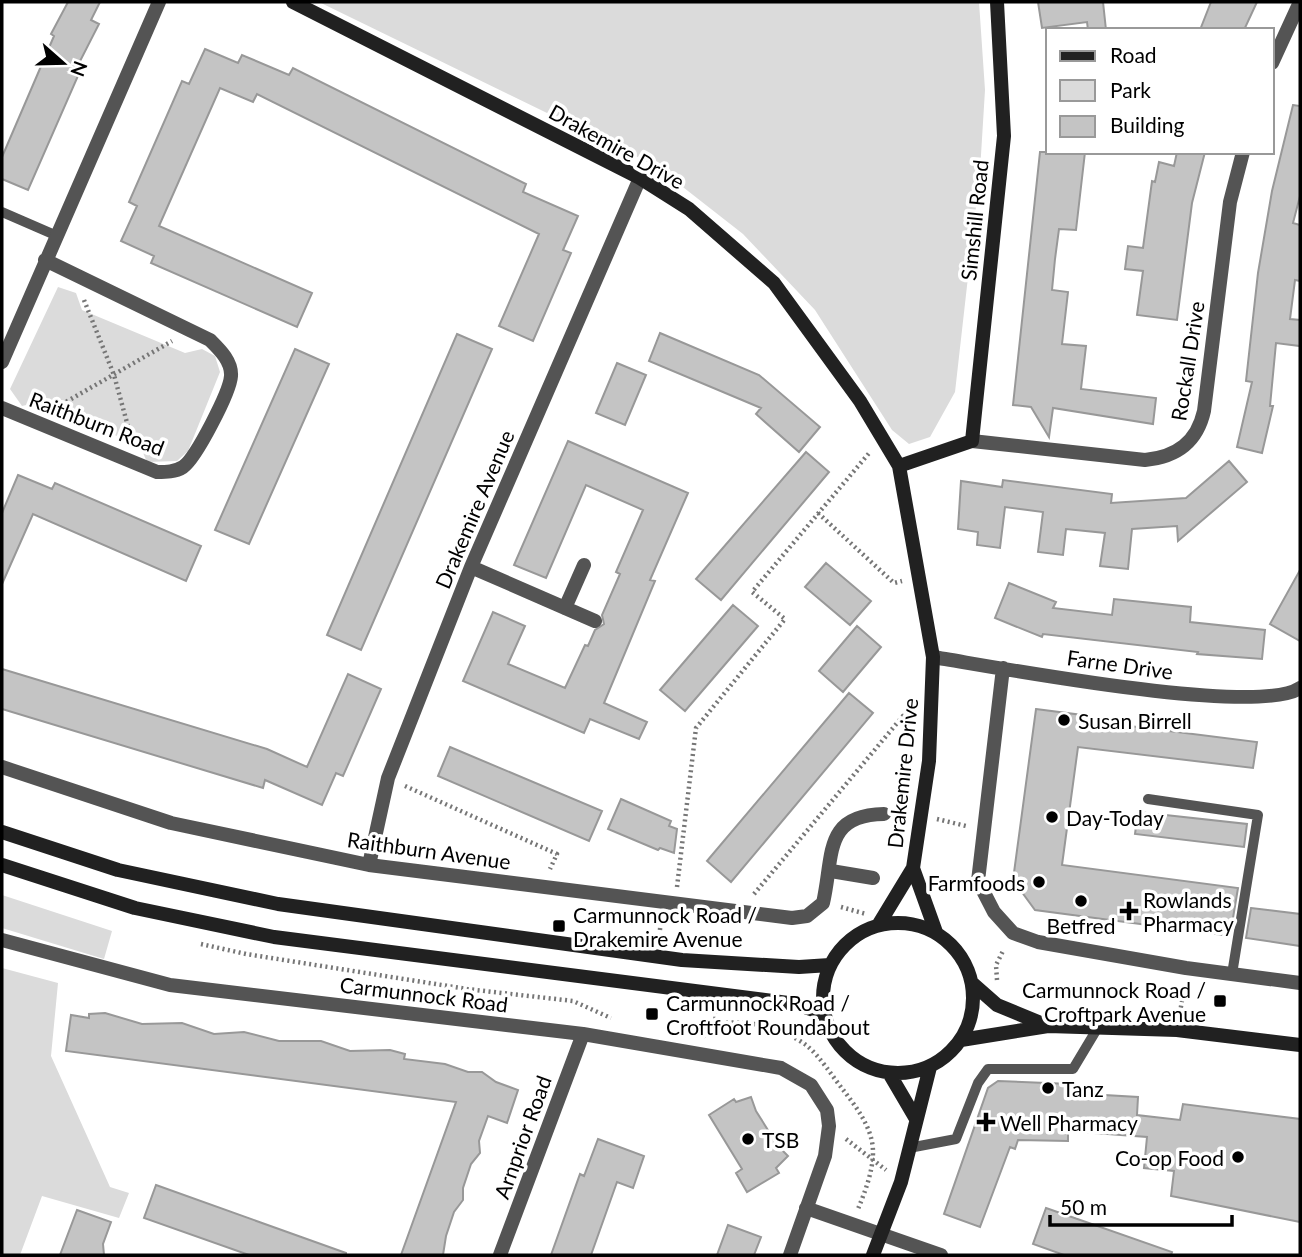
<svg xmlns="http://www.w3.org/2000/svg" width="1302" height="1257" font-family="Lato,sans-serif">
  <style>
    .green { fill: #dbdbdb }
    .building { fill: #c4c4c4; stroke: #989898; stroke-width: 2 }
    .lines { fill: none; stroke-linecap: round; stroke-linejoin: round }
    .path { stroke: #767676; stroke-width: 4.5; stroke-dasharray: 2 3.5; stroke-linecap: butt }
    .lane { stroke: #545454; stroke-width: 10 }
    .street { stroke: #545454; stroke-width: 14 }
    .secondary { stroke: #212121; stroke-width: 14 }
    .poi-dot { fill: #000; stroke: #fff; stroke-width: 2.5 }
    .labels { text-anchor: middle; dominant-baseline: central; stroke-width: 7; stroke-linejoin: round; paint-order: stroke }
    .street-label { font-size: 21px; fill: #000; stroke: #fff }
    .poi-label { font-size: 21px; fill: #000; stroke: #fff; text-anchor: start }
  </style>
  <rect width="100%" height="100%" fill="#fff"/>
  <path class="green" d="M 319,2 L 979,2 L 985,90 L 980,171 L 955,392 L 930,437 L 909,444 L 892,430 L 815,310 L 743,234 L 656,166 Z
    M 58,287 L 76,293 L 82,310 L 185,353 L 202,349 L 215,356 L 220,372 L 188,451 L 177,461 L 147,462 L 140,446 L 39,402 L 22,406 L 10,389 Z
    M 2,895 L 112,931 L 104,959 L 2,928 Z
    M 2,968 L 58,983 L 51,1056 L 110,1187 L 129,1193 L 119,1218 L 42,1196 L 20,1255 L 2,1255 Z"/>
  <path class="building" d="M 68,2 L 100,2 L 91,20 L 99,24 L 77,67 L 81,69 L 28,190 L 2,179 L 2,157 L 54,36 L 51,34 Z
    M 1038,2 L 1103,2 L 1106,30 L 1088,30 L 1087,22 L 1042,28 Z
    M 1211,2 L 1257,2 L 1244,30 L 1200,30 Z
    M 205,49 L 238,63 L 242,55 L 289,75 L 293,68 L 526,184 L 523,192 L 578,216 L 563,250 L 571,253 L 533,341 L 499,326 L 539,234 L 257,94 L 253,102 L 220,88 L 159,226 L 312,293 L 297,327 L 151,263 L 154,256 L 121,241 L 137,206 L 129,202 L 182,81 L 189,84 Z
    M 1293,105 L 1300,106 L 1300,196 L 1293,223 L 1300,225 L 1300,281 L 1295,280 L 1290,319 L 1300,320 L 1300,346 L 1276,343 L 1270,406 L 1273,406 L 1262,453 L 1237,447 L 1252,382 L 1246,381 L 1258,273 L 1272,191 Z
    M 1040,152 L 1085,152 L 1076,230 L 1059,229 L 1055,259 L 1052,290 L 1068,292 L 1062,344 L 1086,346 L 1081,389 L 1156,398 L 1153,424 L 1053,408 L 1049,437 L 1031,407 L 1013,405 Z
    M 1177,152 L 1205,152 L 1192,203 L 1177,320 L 1137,315 L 1143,271 L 1125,269 L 1128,246 L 1143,248 L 1152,181 L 1155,182 L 1159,162 L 1174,166 Z
    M 660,333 L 759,375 L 820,427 L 799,452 L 756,414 L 761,408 L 649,361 Z
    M 457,334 L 492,349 L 361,650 L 327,635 Z
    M 295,349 L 329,364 L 249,544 L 215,530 Z
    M 617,363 L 646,375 L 625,425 L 596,413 Z
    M 568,441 L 688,493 L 650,580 L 655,581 L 604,703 L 647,722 L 639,739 L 590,719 L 584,733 L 463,681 L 493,612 L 525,626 L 508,664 L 565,688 L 585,645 L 588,646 L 595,630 L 604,624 L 602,615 L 620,574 L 616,572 L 643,510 L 586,485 L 546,578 L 514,565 Z
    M 806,452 L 829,472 L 721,600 L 696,579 Z
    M 1229,461 L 1247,482 L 1178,541 L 1177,526 L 1132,529 L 1128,569 L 1100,566 L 1105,533 L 1066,529 L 1063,555 L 1038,552 L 1043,512 L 1005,507 L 1000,548 L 977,545 L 978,532 L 958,529 L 961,481 L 1002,487 L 1003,480 L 1112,494 L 1111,503 L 1186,498 Z
    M 18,475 L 52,489 L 55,483 L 201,546 L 186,581 L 33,514 L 2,584 L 2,513 Z
    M 826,563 L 871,601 L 850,625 L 805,587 Z
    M 1300,570 L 1300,641 L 1270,624 Z
    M 1009,583 L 1056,602 L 1053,608 L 1112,615 L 1114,599 L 1191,607 L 1190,622 L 1265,630 L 1262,659 L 1197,654 L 1198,652 L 1043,634 L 1042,637 L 995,618 Z
    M 733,605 L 758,626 L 685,711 L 660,690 Z
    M 857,626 L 881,647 L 843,692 L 819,671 Z
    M 2,669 L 267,749 L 307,767 L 348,674 L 381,689 L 343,776 L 336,773 L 322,805 L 265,780 L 263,788 L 2,709 Z
    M 849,693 L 873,713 L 731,882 L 707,861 Z
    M 1036,709 L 1082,715 L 1082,720 L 1257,742 L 1253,768 L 1078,747 L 1062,865 L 1238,888 L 1230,936 L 1035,910 L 1013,880 Z
    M 450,747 L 602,811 L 589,841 L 438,776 Z
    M 621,799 L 671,821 L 669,826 L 677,829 L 674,853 L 660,848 L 658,850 L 608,829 Z
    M 1138,812 L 1247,824 L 1244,847 L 1135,834 Z
    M 1251,908 L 1300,914 L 1300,946 L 1246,938 Z
    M 105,1013 L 142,1024 L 182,1023 L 214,1034 L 244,1032 L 279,1041 L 321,1041 L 350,1051 L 390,1050 L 405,1054 L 404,1059 L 445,1064 L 468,1072 L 482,1072 L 496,1082 L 518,1090 L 507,1123 L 488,1116 L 479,1141 L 480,1153 L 471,1164 L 463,1188 L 463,1200 L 454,1212 L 446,1236 L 443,1255 L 401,1255 L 456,1102 L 66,1051 L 71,1015 L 89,1018 L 89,1014 Z
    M 998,1081 L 1070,1084 L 1070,1093 L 1138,1097 L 1137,1115 L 1180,1120 L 1183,1104 L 1300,1119 L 1300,1222 L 1171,1196 L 1174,1171 L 1144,1168 L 1147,1137 L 1068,1131 L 1068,1141 L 1018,1140 L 1015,1149 L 1010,1147 L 980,1227 L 944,1214 L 988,1088 Z
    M 751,1097 L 756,1111 L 778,1146 L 788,1156 L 776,1168 L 779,1173 L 747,1192 L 736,1173 L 742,1169 L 709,1115 L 734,1099 L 736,1102 Z
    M 598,1139 L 644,1156 L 633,1188 L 617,1182 L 591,1255 L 551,1255 L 580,1174 L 584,1176 Z
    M 156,1185 L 346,1253 L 346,1255 L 249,1255 L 144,1218 Z
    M 1046,1208 L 1172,1252 L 1171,1255 L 1064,1255 L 1033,1244 Z
    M 77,1210 L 111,1222 L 103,1244 L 104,1255 L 60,1255 Z
    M 728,1225 L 761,1237 L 754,1255 L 717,1255 Z"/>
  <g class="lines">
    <path class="path" d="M 84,300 L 114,375 L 132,441
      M 52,410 L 172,341
      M 818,513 L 894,583 L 902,581
      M 405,786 L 557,854 L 550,869
      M 937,819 L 966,826
      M 677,887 L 696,728 L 785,619 L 752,592 L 870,452
      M 754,894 L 903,716 L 914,713
      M 841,907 L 866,914
      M 659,941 L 661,918
      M 201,944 L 246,954 L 467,989 L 573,1001 L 611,1018
      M 997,980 L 996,965 L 1004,949
      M 1180,1013 L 1184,987
      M 683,1031 C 724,1017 770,1019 806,1045 C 820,1056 832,1076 844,1091 C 857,1108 873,1129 873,1152 C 873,1171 865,1192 858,1209
      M 703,1037 L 715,1020 L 717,1011
      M 846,1139 L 886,1170"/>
    <path class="lane" d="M 2,212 L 55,235
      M 1148,799 L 1258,815 L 1232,974
      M 909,1148 L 956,1139 L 978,1083 L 988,1069 L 1073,1069 L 1097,1029"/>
    <path class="street" d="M 1272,63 L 1300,2
      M 2,362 L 159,2
      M 2,408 L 157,472 C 166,472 175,472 183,467 C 196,458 230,392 231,376 C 232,361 219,349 210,340 L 45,260
      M 972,441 L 1145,460 C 1177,457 1197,442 1204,411 L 1230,202 L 1243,152
      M 471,567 L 595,621
      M 565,608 L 584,565
      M 933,657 C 996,667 1257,717 1300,688
      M 1003,668 L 978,881 L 994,912 L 1013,933 L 1038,942 L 1186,968 L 1300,983
      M 2,767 L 171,823 L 369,865 L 792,918 L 807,916 L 823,903 C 834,855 823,815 884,814
      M 369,865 L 388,778 L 471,567 L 640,178
      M 831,871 L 873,878
      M 2,940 L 170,985 L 583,1034 L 781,1068 L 811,1085 L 827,1110 L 829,1126 L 825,1156 L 790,1255
      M 806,1208 L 941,1255
      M 500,1255 L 583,1034"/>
    <path class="secondary" d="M 293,2 L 640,178 L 689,209 L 774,283 L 860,401 L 899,466 L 933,657 L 929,761 L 913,868 L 879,924
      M 899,466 L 972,441 L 1004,136 L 997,2
      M 2,832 L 118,870 L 278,904 L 682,960 L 799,967 L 830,965
      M 2,865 L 135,908 L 274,937 L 796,1004 L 822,1013
      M 913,868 L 936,932
      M823 998a75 75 0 1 1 150 0a75 75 0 1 1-150 0Z
      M 972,983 L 997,1005 L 1048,1026
      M 961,1040 L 1048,1026 L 1177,1030 L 1300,1045
      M 889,1073 L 916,1119
      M 873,1255 L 901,1182 L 930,1067"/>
  </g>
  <g class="poi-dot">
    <circle cx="1064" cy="720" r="7"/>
    <circle cx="1052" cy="817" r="7"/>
    <circle cx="1039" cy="882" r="7"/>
    <circle cx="1081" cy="901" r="7"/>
    <path d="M1125.5 900.5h7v7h7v7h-7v7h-7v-7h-7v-7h7z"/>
    <rect x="552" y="919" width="14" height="14" rx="3.5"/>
    <rect x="1213" y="994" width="14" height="14" rx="3.5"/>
    <rect x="645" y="1007" width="14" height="14" rx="3.5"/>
    <circle cx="1048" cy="1088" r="7"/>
    <path d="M982.5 1111.5h7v7h7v7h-7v7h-7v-7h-7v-7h7z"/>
    <circle cx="748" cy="1139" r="7"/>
    <circle cx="1238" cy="1157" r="7"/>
  </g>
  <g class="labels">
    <g class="street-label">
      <text transform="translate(617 146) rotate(29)">Drakemire Drive</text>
      <text transform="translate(974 220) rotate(-84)">Simshill Road</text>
      <text transform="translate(1187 361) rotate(-81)">Rockall Drive</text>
      <text transform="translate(97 423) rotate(21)">Raithburn Road</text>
      <text transform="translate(474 509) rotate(-67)">Drakemire Avenue</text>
      <text transform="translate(1120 664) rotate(8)">Farne Drive</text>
      <text transform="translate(902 773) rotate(-84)">Drakemire Drive</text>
      <text transform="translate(429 850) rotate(8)">Raithburn Avenue</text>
      <text transform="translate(424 994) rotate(7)">Carmunnock Road</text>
      <text transform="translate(522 1137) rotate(-70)">Arnprior Road</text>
    </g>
    <g class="poi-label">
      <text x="1078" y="720">Susan Birrell</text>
      <text x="1066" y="817">Day-Today</text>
      <text x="1025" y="882" text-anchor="end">Farmfoods</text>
      <text x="1143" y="899">Rowlands<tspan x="1143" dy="24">Pharmacy</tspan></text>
      <text x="573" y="914">Carmunnock Road /<tspan x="573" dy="24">Drakemire Avenue</tspan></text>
      <text x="1081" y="925" text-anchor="middle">Betfred</text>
      <text x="1206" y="989" text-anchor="end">Carmunnock Road /<tspan x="1206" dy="24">Croftpark Avenue</tspan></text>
      <text x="666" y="1002">Carmunnock Road /<tspan x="666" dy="24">Croftfoot Roundabout</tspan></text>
      <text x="1062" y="1088">Tanz</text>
      <text x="1000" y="1122">Well Pharmacy</text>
      <text x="762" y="1139">TSB</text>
      <text x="1224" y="1157" text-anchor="end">Co-op Food</text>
    </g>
  </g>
  <rect width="1302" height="1257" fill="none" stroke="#000000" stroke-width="7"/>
  <rect x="1046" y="28" width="228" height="126" fill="#ffffff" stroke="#999999" stroke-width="2"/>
  <rect x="1060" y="51" width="35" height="10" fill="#212121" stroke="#999999" stroke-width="2"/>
  <text x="1110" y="63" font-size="21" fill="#000000">Road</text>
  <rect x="1060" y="80" width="35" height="21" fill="#dbdbdb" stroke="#999999" stroke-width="2"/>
  <text x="1110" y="98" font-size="21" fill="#000000">Park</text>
  <rect x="1060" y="116" width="35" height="21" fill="#c4c4c4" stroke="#999999" stroke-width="2"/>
  <text x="1110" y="133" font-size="21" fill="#000000">Building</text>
  <g transform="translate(63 63) rotate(110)" stroke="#ffffff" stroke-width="5" paint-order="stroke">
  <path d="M0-5L12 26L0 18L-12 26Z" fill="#000000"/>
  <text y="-10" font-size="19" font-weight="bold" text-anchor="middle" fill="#000000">N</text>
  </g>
  <path d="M1050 1215v10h182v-10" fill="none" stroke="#000000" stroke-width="3.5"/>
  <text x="1060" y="1215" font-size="21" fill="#000000" stroke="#ffffff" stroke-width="5" paint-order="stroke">50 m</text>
</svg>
